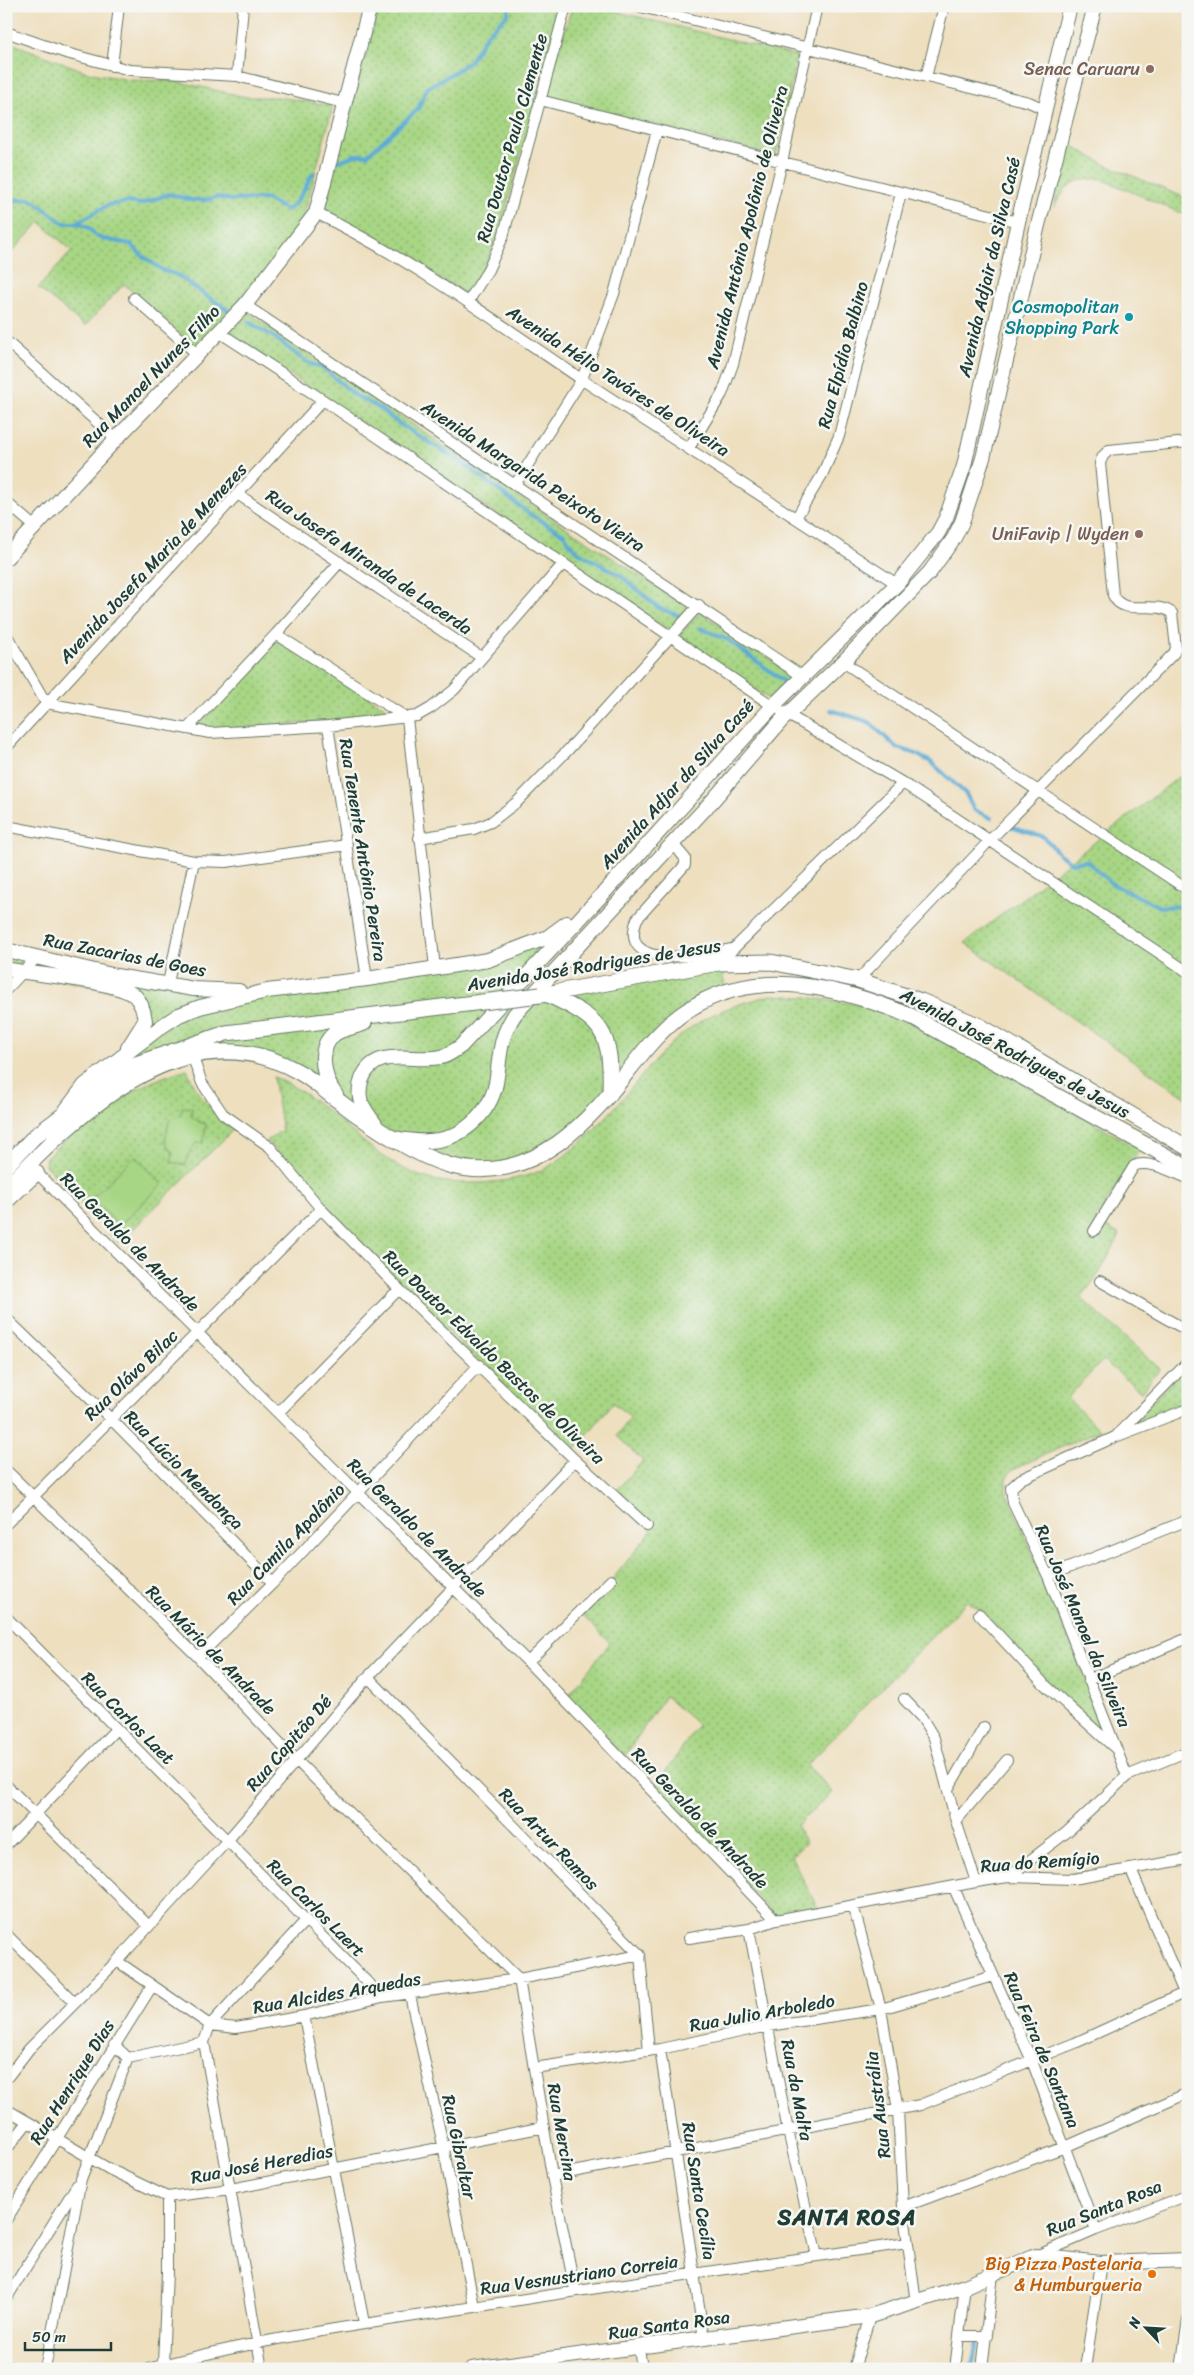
<svg xmlns="http://www.w3.org/2000/svg" width="1194" height="2375" font-family="Sriracha,sans-serif">
  <style>
    .grass { fill: url(#grass-dots); stroke: #638a5c }
    .garden { fill: #a7d684; stroke: #638a5c }
    .lines { fill: none; stroke-linecap: round; stroke-linejoin: round }
    .stream { stroke: #5cabd6; stroke-width: 4 }
    .street-casing { stroke: #677665; stroke-width: 12 }
    .secondary-casing { stroke: #677665; stroke-width: 16 }
    .primary-casing { stroke: #677665; stroke-width: 17 }
    .street { stroke: #fff; stroke-width: 10 }
    .secondary { stroke: #fff; stroke-width: 14 }
    .primary { stroke: #fff; stroke-width: 15 }
    .primary-bridge-casing { stroke: #677665; stroke-width: 17; stroke-linecap: butt }
    .primary-bridge { stroke: #fff; stroke-width: 15 }
    .education-dot { fill: #8d6e63; stroke: #f6f6f2; stroke-width: 2 }
    .culture-dot { fill: #0f9aa8; stroke: #f6f6f2; stroke-width: 2 }
    .food-dot { fill: #e8710a; stroke: #f6f6f2; stroke-width: 2 }
    .labels { text-anchor: middle; dominant-baseline: central; stroke-width: 5; stroke-linejoin: round; paint-order: stroke }
    .education-label { font-size: 18px; fill: #785e54; stroke: #f6f6f2; text-anchor: end }
    .street-label { font-size: 18px; fill: #1f3d34; stroke: #f6f6f2 }
    .culture-label { font-size: 18px; fill: #0d838f; stroke: #f6f6f2; text-anchor: end }
    .food-label { font-size: 18px; fill: #c56008; stroke: #f6f6f2; text-anchor: end }
    .district-label { font-size: 22px; font-weight: bold; letter-spacing: 1px; fill: #1f3d34; stroke: #f6f6f2 }
  </style>
  <defs>
    <pattern id="grass-dots" width="8" height="8" patternUnits="userSpaceOnUse" patternTransform="scale(1.25)"><rect width="8" height="8" fill="#a7d684"/><path d="M2 2h.1M6 6h.1" fill="none" stroke="#87af6d" stroke-width="1.8" stroke-linecap="round"/></pattern>
  </defs>
  <rect width="100%" height="100%" fill="#f6f6f2"/>
  <filter id="ink" filterUnits="userSpaceOnUse"><feTurbulence type="fractalNoise" baseFrequency=".02" numOctaves="2"/><feDisplacementMap in="SourceGraphic" scale="10" xChannelSelector="R" yChannelSelector="G"/><feConvolveMatrix kernelMatrix="1 2 1 2 8 2 1 2 1" color-interpolation-filters="sRGB"/></filter>
  <filter id="wash" filterUnits="userSpaceOnUse"><feTurbulence type="fractalNoise" baseFrequency=".0096" numOctaves="4" result="noise"/><feDisplacementMap in="SourceGraphic" scale="20" xChannelSelector="R" yChannelSelector="G"/><feGaussianBlur stdDeviation="1.12" result="paint"/><feColorMatrix in="noise" values="0 0 0 0 0 0 0 0 0 0 0 0 0 0 0 0 0 1.4 0 .05"/><feComposite in="paint" operator="in"/></filter>
  <g filter="url(#wash)">
    <rect width="100%" height="100%" fill="#eedfbf"/>
    <path class="grass" d="M 379,6 L 561,6 L 499,234 L 483,269 L 468,295 L 324,211 Z
      M 572,6 L 594,6 L 797,56 L 776,156 L 545,98 Z
      M 6,41 L 87,72 L 129,80 L 175,81 L 246,97 L 278,97 L 333,106 L 301,227 L 242,302 L 197,349 L 124,284 L 85,326 L 38,288 L 72,251 L 40,222 L 6,258 Z
      M 1069,144 L 1104,164 L 1188,199 L 1188,216 L 1099,178 L 1077,181 L 1066,188 L 1054,207 Z
      M 246,311 L 518,496 L 689,608 L 671,632 L 227,332 Z
      M 700,612 L 796,676 L 773,702 L 678,637 Z
      M 277,640 L 399,716 L 212,730 L 196,726 Z
      M 1188,770 L 1188,1099 L 965,943 Z
      M 548,937 L 502,1001 L 719,963 L 726,990 L 672,1021 L 610,1094 L 533,1158 L 480,1170 L 381,1132 L 310,1079 L 242,1051 L 115,1064 L 136,1027 L 139,1015 L 128,994 L 6,969 L 6,950 L 168,983 L 267,991 L 440,968 Z
      M 771,995 L 806,997 L 861,1005 L 914,1023 L 1140,1149 L 1095,1220 L 1120,1235 L 1100,1272 L 1081,1298 L 1160,1369 L 1141,1392 L 1103,1360 L 1067,1398 L 1100,1430 L 1013,1469 L 1006,1478 L 1006,1491 L 1111,1741 L 1046,1681 L 982,1611 L 967,1601 L 807,1765 L 833,1792 L 796,1826 L 806,1843 L 791,1856 L 818,1909 L 777,1918 L 654,1788 L 698,1725 L 665,1696 L 624,1757 L 567,1697 L 610,1643 L 583,1616 L 652,1530 L 614,1493 L 643,1461 L 617,1436 L 631,1417 L 613,1403 L 573,1452 L 401,1286 L 323,1206 L 267,1141 L 282,1130 L 273,1077 C 330,1099 364,1157 423,1177 C 439,1183 462,1183 479,1183 C 500,1182 530,1178 548,1167 C 587,1143 616,1106 645,1072 C 661,1054 679,1034 701,1021 C 722,1008 747,1002 771,995 Z
      M 187,1069 C 197,1096 212,1110 234,1129 L 119,1243 L 45,1165 L 46,1157 C 88,1119 133,1084 187,1069 Z
      M 1188,1366 L 1188,1405 L 1127,1425 Z"/>
    <path class="garden" d="M 182,1107 L 192,1108 L 191,1115 L 199,1122 L 206,1124 L 203,1143 L 196,1143 L 188,1155 L 186,1165 L 171,1162 L 173,1153 L 165,1142 L 169,1121 L 181,1114 Z
      M 135,1156 L 162,1184 L 119,1226 L 92,1198 Z"/>
    <g class="lines">
      <path class="stream" d="M 333,163 L 356,155 L 367,155 L 418,109 L 427,88 L 456,71 L 470,61 L 487,34 L 508,14 L 509,6
        M 6,201 L 32,199 L 63,223 L 76,223 L 88,227 L 95,235 L 103,239 L 131,244 L 140,254 L 155,265 L 164,271 L 178,275 L 192,286 L 229,311
        M 76,223 L 108,205 L 128,202 L 141,204 L 169,194 L 191,200 L 209,200 L 216,197 L 231,200 L 266,199 L 286,210 C 298,206 307,183 313,173
        M 248,322 L 271,335 L 308,363 L 323,368 L 356,396 L 379,408 L 398,423 L 467,466 L 531,515 L 564,534 L 571,545 L 580,553 L 620,575 L 659,608 L 680,616
        M 700,628 L 728,640 L 782,680
        M 831,710 L 869,722 L 897,748 L 914,753 L 931,762 L 966,794 L 974,810 L 991,818
        M 1011,826 L 1044,837 L 1059,854 L 1072,863 L 1087,861 L 1112,884 L 1160,907 L 1188,906
        M 971,2369 L 977,2344"/>
    </g>
  </g>
  <g filter="url(#ink)">
    <g class="lines">
      <defs>
        <path id="street" d="M 637,6 L 1029,102 L 1044,109
          M 6,32 L 66,53 L 130,70 L 237,76 L 343,103
          M 112,66 L 119,6
          M 237,76 L 243,6
          M 926,77 L 944,6
          M 540,100 L 1018,222
          M 316,213 C 410,259 494,320 581,379 C 686,448 792,515 897,584
          M 134,298 L 197,354
          M 468,302 L 488,270 L 503,237 L 566,6
          M 245,305 L 802,676
          M 219,332 L 323,400 L 773,706 L 903,783
          M 6,341 L 116,439
          M 689,448 L 722,394 L 733,364 L 782,162 L 817,6
          M 515,485 L 582,379 L 614,294 L 657,130
          M 239,495 L 481,657
          M 6,502 L 35,527
          M 796,518 L 822,475 L 839,436 L 901,193
          M 6,634 L 46,703 L 210,733 L 328,726 L 417,716 L 431,708 L 454,690 L 563,564
          M 276,634 L 407,718 L 435,968
          M 843,662 L 1188,890
          M 328,726 L 367,979
          M 187,729 L 276,634 L 340,562
          M 6,748 L 323,400
          M 6,826 L 194,861 L 226,862 L 347,845
          M 419,838 L 474,829 L 491,822 L 517,802 L 568,750 L 699,605
          M 672,843 L 685,858 L 685,865 L 637,919 C 616,974 706,954 732,949
          M 719,963 L 903,783 L 1188,972
          M 858,980 L 989,841 L 1174,653 L 1176,648 L 1172,613 C 1154,599 1123,618 1113,595 L 1100,463 L 1103,456 L 1109,450 L 1188,442
          M 168,983 L 194,861
          M 6,990 L 37,957
          M 192,1055 L 202,1083 L 223,1114 L 270,1147 L 321,1209 L 399,1289 L 575,1460 L 647,1526
          M 33,1169 L 528,1662 L 776,1920
          M 1094,1231 L 1134,1166 C 1149,1159 1173,1173 1188,1178
          M 1100,1281 L 1188,1331
          M 6,1318 L 110,1418 L 273,1583
          M 278,1413 L 399,1289
          M 1118,1434 L 1188,1362
          M 6,1470 L 198,1657 L 295,1759 L 519,1979 L 552,2176 L 575,2290
          M 6,1524 L 321,1209
          M 1048,1576 L 1188,1520
          M 979,1614 L 1044,1684 L 1115,1748
          M 6,1617 L 382,1997
          M 198,1657 L 273,1583 L 479,1365
          M 528,1662 L 611,1580
          M 368,1677 L 640,1955 L 649,2051
          M 1088,1680 L 1188,1638
          M 904,1699 L 922,1718 L 934,1738 L 956,1821 L 976,1882
          M 1127,1776 L 1048,1576 L 1013,1503 L 1011,1488 L 1021,1479 L 1115,1437 L 1188,1409
          M 6,1785 L 149,1926
          M 948,1789 L 984,1727
          M 956,1821 L 1007,1760
          M 6,1845 L 116,1729
          M 1131,1870 L 1188,2002
          M 1008,1877 L 1067,1832 L 1127,1776 L 1188,1751
          M 953,1886 L 1032,2061 L 1096,2230
          M 853,1905 L 881,2009 L 898,2110 L 903,2207 L 916,2303
          M 749,1929 L 788,2131 L 817,2256
          M 6,1934 L 75,2003
          M 689,1938 L 749,1929 L 776,1920 L 976,1882 L 1008,1877 L 1073,1879 L 1188,1859
          M 117,1961 L 210,2025 L 236,2028 L 304,2016 L 382,1997 L 519,1979 L 640,1955
          M 410,1995 L 443,2145 L 474,2307
          M 304,2016 L 364,2323
          M 114,2045 L 128,2058 L 204,2042
          M 660,2049 L 704,2339
          M 534,2068 L 660,2049 L 768,2026 L 881,2009 L 993,1976
          M 6,2079 L 29,2049 L 117,1961 L 227,1841 L 368,1677 L 575,1460
          M 6,2109 L 109,2169 L 167,2197 L 231,2189 L 544,2127
          M 6,2150 L 28,2122
          M 552,2176 L 920,2105 L 1075,2043 L 1184,1993
          M 903,2207 L 1065,2147 L 1188,2093
          M 6,2220 L 152,1986
          M 1036,2256 L 1096,2230 L 1188,2195
          M 6,2299 L 77,2185
          M 960,2336 L 987,2336
          M 639,2348 L 642,2369
          M 163,2364 L 167,2273 L 167,2197
          M 6,2366 L 18,2369
          M 45,2369 L 81,2179 L 128,2058
          M 148,2369 C 255,2339 365,2324 474,2307 C 618,2284 763,2264 907,2243
          M 262,2369 L 204,2042 L 210,2025 L 305,1921
          M 854,2369 L 870,2316
          M 955,2369 L 965,2286
          M 982,2369 L 993,2274
          M 1085,2369 L 1101,2263
          M 1181,2369 L 1188,2319"/>
        <path id="secondary" d="M 6,558 L 116,439 L 245,305 L 316,213 L 370,6
          M 6,950 L 116,976 L 194,989 L 239,991
          M 6,969 C 34,975 116,980 135,996 C 141,1002 144,1012 145,1021 L 128,1048
          M 66,1110 L 85,1085 L 162,1026 L 179,1015 L 200,1007 L 267,991 L 367,979 L 488,960 L 548,937 L 567,923
          M 375,1124 C 363,1108 355,1098 362,1079 C 375,1045 414,1063 441,1057 C 448,1056 455,1050 461,1046 L 600,897 L 773,706 L 897,584 L 938,533 L 946,518 L 964,466 L 1018,222 L 1070,6
          M 394,1138 C 406,1140 417,1142 429,1141 C 461,1140 490,1114 496,1083 C 501,1054 498,1040 515,1014 L 714,799 L 781,721 L 843,662 L 930,572 L 954,538 L 962,522 L 983,458 L 1038,225 L 1095,6
          M 6,1202 L 37,1173
          M 472,2369 L 870,2316 L 965,2286 L 1035,2256 L 1101,2263 L 1188,2260"/>
        <path id="primary" d="M 546,994 C 603,1020 612,1030 610,1094
          M 540,995 L 719,963 L 771,962 L 858,980 L 921,1001 L 980,1026 L 1188,1148
          M 336,1096 C 324,1081 316,1049 334,1034 C 342,1028 355,1027 364,1023
          M 6,1166 L 35,1136 L 127,1067 L 226,1033 L 458,1005
          M 6,1188 C 79,1113 184,1008 297,1071 C 312,1079 326,1092 340,1102 C 358,1116 377,1129 397,1141 C 432,1162 465,1176 507,1167 C 545,1158 574,1133 599,1106 C 624,1079 644,1046 672,1022 C 742,961 836,985 913,1017 L 1188,1168"/>
      </defs>
      <use href="#street" class="street-casing"/>
      <use href="#secondary" class="secondary-casing"/>
      <use href="#primary" class="primary-casing"/>
      <use href="#street" class="street"/>
      <use href="#secondary" class="secondary"/>
      <use href="#primary" class="primary"/>
      <defs>
        <path id="primary-bridge" d="M 458,1005 L 540,995"/>
      </defs>
      <use href="#primary-bridge" class="primary-bridge-casing"/>
      <use href="#primary-bridge" class="primary-bridge"/>
    </g>
  </g>
  <g class="education-dot">
    <circle cx="1150" cy="69" r="5"/>
    <circle cx="1139" cy="534" r="5"/>
  </g>
  <circle class="culture-dot" cx="1129" cy="317" r="5"/>
  <circle class="food-dot" cx="1152" cy="2274" r="5"/>
  <g class="labels">
    <g class="education-label">
      <text x="1140" y="69">Senac Caruaru</text>
      <text x="1129" y="534">UniFavip | Wyden</text>
    </g>
    <g class="street-label">
      <text transform="translate(512 138) rotate(-74)">Rua Doutor Paulo Clemente</text>
      <text transform="translate(747 227) rotate(-76)">Avenida Antônio Apolônio de Oliveira</text>
      <text transform="translate(989 267) rotate(-77)">Avenida Adjair da Silva Casé</text>
      <text transform="translate(843 355) rotate(-75)">Rua Elpídio Balbino</text>
      <text transform="translate(151 376) rotate(-46)">Rua Manoel Nunes Filho</text>
      <text transform="translate(618 381) rotate(33)">Avenida Hélio Taváres de Oliveira</text>
      <text transform="translate(533 476) rotate(33)">Avenida Margarida Peixoto Vieira</text>
      <text transform="translate(369 562) rotate(34)">Rua Josefa Miranda de Lacerda</text>
      <text transform="translate(153 563) rotate(-47)">Avenida Josefa Maria de Menezes</text>
      <text transform="translate(677 784) rotate(-48)">Avenida Adjar da Silva Casé</text>
      <text transform="translate(363 850) rotate(81)">Rua Tenente Antônio Pereira</text>
      <text transform="translate(125 955) rotate(11)">Rua Zacarias de Goes</text>
      <text transform="translate(594 965) rotate(-9)">Avenida José Rodrigues de Jesus</text>
      <text transform="translate(1015 1053) rotate(28)">Avenida José Rodrigues de Jesus</text>
      <text transform="translate(130 1242) rotate(45)">Rua Geraldo de Andrade</text>
      <text transform="translate(494 1357) rotate(44)">Rua Doutor Edvaldo Bastos de Oliveira</text>
      <text transform="translate(131 1375) rotate(-44)">Rua Olávo Bilac</text>
      <text transform="translate(184 1470) rotate(45)">Rua Lúcio Mendonça</text>
      <text transform="translate(417 1528) rotate(45)">Rua Geraldo de Andrade</text>
      <text transform="translate(286 1544) rotate(-46)">Rua Camila Apolônio</text>
      <text transform="translate(1083 1626) rotate(67)">Rua José Manoel da Silveira</text>
      <text transform="translate(211 1650) rotate(45)">Rua Mário de Andrade</text>
      <text transform="translate(128 1718) rotate(45)">Rua Carlos Laet</text>
      <text transform="translate(289 1743) rotate(-49)">Rua Capitão Dé</text>
      <text transform="translate(700 1818) rotate(46)">Rua Geraldo de Andrade</text>
      <text transform="translate(549 1839) rotate(46)">Rua Artur Ramos</text>
      <text transform="translate(1040 1862) rotate(-4)">Rua do Remígio</text>
      <text transform="translate(316 1908) rotate(45)">Rua Carlos Laert</text>
      <text transform="translate(337 1993) rotate(-10)">Rua Alcides Arquedas</text>
      <text transform="translate(762 2013) rotate(-10)">Rua Julio Arboledo</text>
      <text transform="translate(1042 2050) rotate(67)">Rua Feira de Santana</text>
      <text transform="translate(72 2082) rotate(-58)">Rua Henrique Dias</text>
      <text transform="translate(797 2090) rotate(79)">Rua da Malta</text>
      <text transform="translate(878 2105) rotate(-97)">Rua Austrália</text>
      <text transform="translate(562 2132) rotate(80)">Rua Mercina</text>
      <text transform="translate(459 2147) rotate(78)">Rua Gibraltar</text>
      <text transform="translate(262 2164) rotate(-11)">Rua José Heredias</text>
      <text transform="translate(699 2191) rotate(81)">Rua Santa Cecília</text>
      <text transform="translate(1104 2208) rotate(-22)">Rua Santa Rosa</text>
      <text transform="translate(579 2275) rotate(-8)">Rua Vesnustriano Correia</text>
      <text transform="translate(669 2325) rotate(-8)">Rua Santa Rosa</text>
    </g>
    <g class="culture-label">
      <text x="1119" y="307">Cosmopolitan<tspan x="1119" dy="21">Shopping Park</tspan></text>
    </g>
    <g class="food-label">
      <text x="1142" y="2264">Big Pizza Pastelaria<tspan x="1142" dy="21">&amp; Humburgueria</tspan></text>
    </g>
    <g class="district-label">
      <text x="847" y="2217">SANTA ROSA</text>
    </g>
  </g>
  <rect width="1194" height="2375" fill="none" stroke="#f6f6f2" stroke-width="25"/>
  <g transform="translate(1146 2328) rotate(295)" stroke="#f6f6f2" stroke-width="4" paint-order="stroke">
  <path d="M0-4L9 19L0 12L-9 19Z" fill="#1f3d34"/>
  <text y="-8" font-size="14" font-weight="bold" text-anchor="middle" fill="#1f3d34">N</text>
  </g>
  <path d="M25 2342v8h86v-8" fill="none" stroke="#1f3d34" stroke-width="2.5"/>
  <text x="32" y="2342" font-size="15" fill="#1f3d34" stroke="#f6f6f2" stroke-width="4" paint-order="stroke">50 m</text>
</svg>
